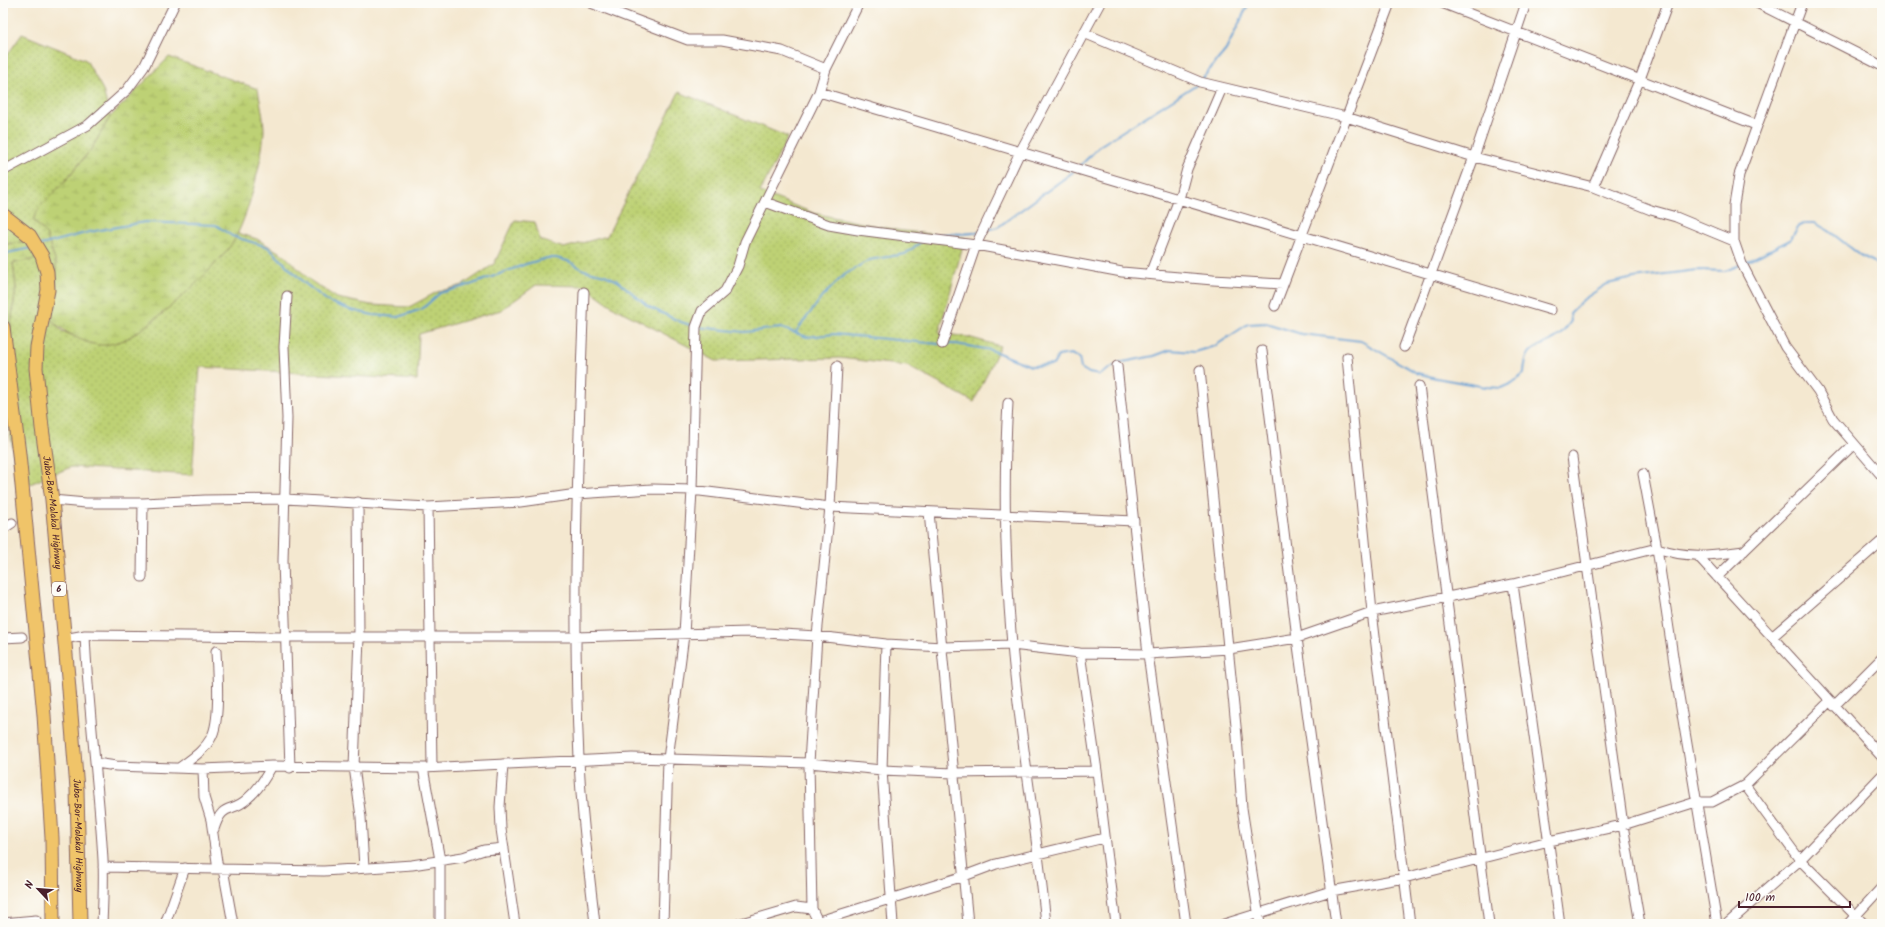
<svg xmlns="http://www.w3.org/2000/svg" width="1885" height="927" font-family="Kalam,sans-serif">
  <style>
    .grass { fill: url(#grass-dots); stroke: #847850 }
    .wetland { fill: url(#wetland-marsh); stroke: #847850 }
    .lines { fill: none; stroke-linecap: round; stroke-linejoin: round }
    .stream { stroke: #649ed3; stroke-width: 2 }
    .minor-casing { stroke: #866565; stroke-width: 11 }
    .highway-casing { stroke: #866565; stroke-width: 15 }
    .minor { stroke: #fff; stroke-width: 9 }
    .highway { stroke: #f0c469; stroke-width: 13 }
    .labels { text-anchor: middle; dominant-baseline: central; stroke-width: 3.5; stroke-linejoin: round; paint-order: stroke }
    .shield { fill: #fdfcf7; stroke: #806168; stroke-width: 1 }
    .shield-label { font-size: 9px; font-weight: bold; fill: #4a1f2b }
    .street-label { font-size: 10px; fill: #4a1f2b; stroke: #fdfcf7 }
  </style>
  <defs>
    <pattern id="grass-dots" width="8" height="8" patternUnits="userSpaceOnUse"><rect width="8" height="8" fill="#bdd175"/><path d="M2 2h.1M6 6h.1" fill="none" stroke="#a4b365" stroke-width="1.8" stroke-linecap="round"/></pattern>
    <pattern id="wetland-marsh" width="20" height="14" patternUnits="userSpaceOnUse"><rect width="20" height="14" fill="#bdd175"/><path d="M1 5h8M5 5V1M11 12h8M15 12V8" fill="none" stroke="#a4b365"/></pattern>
  </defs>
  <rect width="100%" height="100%" fill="#fdfcf7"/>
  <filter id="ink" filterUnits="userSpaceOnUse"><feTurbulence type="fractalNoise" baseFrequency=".025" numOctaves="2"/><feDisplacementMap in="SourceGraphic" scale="8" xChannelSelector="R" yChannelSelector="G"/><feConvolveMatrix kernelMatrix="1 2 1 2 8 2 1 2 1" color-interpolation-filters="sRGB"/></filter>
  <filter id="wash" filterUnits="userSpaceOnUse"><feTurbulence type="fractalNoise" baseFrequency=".012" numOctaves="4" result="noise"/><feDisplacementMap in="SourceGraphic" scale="16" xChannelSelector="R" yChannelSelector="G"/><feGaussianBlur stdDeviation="0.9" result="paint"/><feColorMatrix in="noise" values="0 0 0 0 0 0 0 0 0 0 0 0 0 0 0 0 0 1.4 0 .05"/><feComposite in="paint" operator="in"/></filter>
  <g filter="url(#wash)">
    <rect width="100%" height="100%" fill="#f4e8d0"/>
    <path class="grass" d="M 22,34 L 86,60 L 103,90 L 110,117 L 92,148 L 33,220 L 46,234 L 56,263 L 56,290 L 51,320 L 62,331 L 83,340 L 125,340 L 162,314 L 220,259 L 238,233 L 257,239 L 284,255 L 311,281 L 337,298 L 371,305 L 409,307 L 437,292 L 463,285 L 494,264 L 515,220 L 535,222 L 540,240 L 564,248 L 607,236 L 679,92 L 788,137 L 760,192 L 813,213 L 896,230 L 965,238 L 939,333 L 968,337 L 1000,346 L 974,402 L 907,366 L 840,358 L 716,361 L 615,308 L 585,286 L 536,285 L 501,310 L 419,334 L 417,380 L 200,367 L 192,475 L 71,467 L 18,489 L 3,381 L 16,288 L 13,262 L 36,259 L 27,241 L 3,245 L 3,61 Z"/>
    <path class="wetland" d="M 169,57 L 258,89 C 260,102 264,118 264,131 C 262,162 250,209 236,237 C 223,263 152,326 126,339 C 120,342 108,345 102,345 C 85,345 63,331 51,320 L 56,290 L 56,263 L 46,234 L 33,220 L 39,208 L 69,177 L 92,148 L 110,117 Z
      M 27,241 L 36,259 L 13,263 L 16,288 L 3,377 L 3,245 Z"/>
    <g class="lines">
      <path class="stream" d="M 1201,80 L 1226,50 L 1249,3
        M 1080,166 L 1101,145 L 1197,84
        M 986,230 L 998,227 L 1073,172
        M 935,236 C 950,231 964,236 978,232
        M 41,245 L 89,232 L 145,222 L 216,225 L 232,236 L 268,247 L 303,282 L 329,302 L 351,310 L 373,315 L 398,317 L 422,309 L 440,293 L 473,284 L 526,264 L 547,258 L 556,258 L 568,261 L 584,270 L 605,275 L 618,281 L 649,307 L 681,322 L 694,326
        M 3,254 L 31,248
        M 1744,263 L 1790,240 L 1798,227 L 1806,223 L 1815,223 L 1829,231 L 1860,255 L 1874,262 L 1882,273
        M 698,327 L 745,332 L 781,328 L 807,337 L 834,334 L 939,344
        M 795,333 L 822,297 L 844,275 L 869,260 L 905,254 L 922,241
        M 946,344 L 956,344 L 991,350 L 1031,366 L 1053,365 L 1058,356 L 1071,354 L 1079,358 L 1081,368 L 1089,373 L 1099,375 L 1114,366
        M 1118,363 L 1154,356 L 1170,350 L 1194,352 L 1215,346 L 1248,324 L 1266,323 L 1301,334 L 1361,341 L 1417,373 L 1436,378 L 1486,387 L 1501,388 L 1512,383 L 1524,374 C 1525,341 1542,350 1561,334 C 1565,330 1568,325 1571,321 L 1570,313 L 1584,299 L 1607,284 L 1634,278 L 1697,270 L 1725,271 L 1740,265"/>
    </g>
  </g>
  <g filter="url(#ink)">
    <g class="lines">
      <defs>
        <path id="minor" d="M 591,3 L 688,40 L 722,40 L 782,51 L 826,69
          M 1442,3 L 1756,125
          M 1757,3 L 1882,66
          M 1802,3 L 1739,175 L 1734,205 L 1734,241 L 1742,264 L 1785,347 L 1818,391 L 1833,419 L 1882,476
          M 1084,33 L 1200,82 L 1346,117 L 1474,157 L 1593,187 L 1651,210 L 1676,217 L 1734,241
          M 819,92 L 1551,310
          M 3,171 L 88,125 L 127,90 L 144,67 L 175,3
          M 1593,187 L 1640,79 L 1668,3
          M 765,202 L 829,225 L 858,230 L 976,245 L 1122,272 L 1213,280 L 1283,284
          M 1150,274 L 1179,199 L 1187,169 L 1222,88
          M 584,292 C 578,448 572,604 579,759 C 581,814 589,869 595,924
          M 287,296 L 284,347 L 287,418 L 283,561 L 290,768
          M 1275,306 L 1390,3
          M 942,344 L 976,245 L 1020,152 L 1100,3
          M 1404,347 L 1474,157 L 1526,3
          M 1262,351 L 1297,638 L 1336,924
          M 1347,357 L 1372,612 L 1410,924
          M 1117,366 L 1148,654 L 1186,924
          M 1200,370 L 1237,736 L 1242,808 L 1260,924
          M 1419,386 L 1489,924
          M 1008,403 C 1003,484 1005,564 1012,645 C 1020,738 1037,831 1046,924
          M 1572,457 L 1623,825 L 1640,924
          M 1643,474 L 1657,548 L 1678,690 L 1717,924
          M 52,500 L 86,503 L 143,503 L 205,500 L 285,499 L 428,507 L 521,502 L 577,494 L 652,489 L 692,490 L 830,507 L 1134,521
          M 358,502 L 359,637 L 354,767 L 361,817 L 364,868
          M 428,507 L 432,767
          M 929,512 L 968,924
          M 3,529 L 12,523
          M 1698,556 L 1882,757
          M 142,577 L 143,503
          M 1717,577 L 1854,444
          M 1513,584 L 1560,924
          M 85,635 C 88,710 99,785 103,860 C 104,881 103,903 102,924
          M 1772,637 L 1882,541
          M 3,638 L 22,637
          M 64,639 L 85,635 L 284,637 L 575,637 L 748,632 L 817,636 L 886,644 L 943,647 L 1012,645 L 1080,653 L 1148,654 L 1229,649 L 1297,638 L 1372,612 L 1513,584 L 1657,548 C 1688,559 1712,555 1744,551
          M 886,644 L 882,770 L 893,924
          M 1080,653 L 1097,771 L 1116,924
          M 1830,701 L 1745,785 L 1800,860 L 1864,924
          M 1834,706 L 1882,658
          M 96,763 L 116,766 L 203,769 L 272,766 L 423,768 L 632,758 L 809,763 L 882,770 L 954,773 L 1097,771
          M 503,764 L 500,807 L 501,829 L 515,924
          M 179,768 C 191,759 204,751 211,738 C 221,721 217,672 216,651
          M 423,768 L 440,860 L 440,924
          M 203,769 L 204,797 L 211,820 L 218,869
          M 214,829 C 223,801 231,814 247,799 C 258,790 265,778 272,766
          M 103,867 L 324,871 L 412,865 L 463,857 L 484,850 L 504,848
          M 223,869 L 233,924
          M 819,921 L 964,876 L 996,864 L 1104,838
          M 3,923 L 36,920
          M 165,924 L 185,868
          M 663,924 L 668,759 L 684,635 L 692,490 L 696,327 L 702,311 L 725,291 L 738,266 L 745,242 L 819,92 L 826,69 L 859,3
          M 738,924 L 796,907 L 812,909
          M 819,924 L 812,909 L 809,763 L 817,636 L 830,507 L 837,366
          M 1224,924 L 1331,891 L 1404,878 L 1549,841 L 1623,825 L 1696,802 L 1712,802 L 1745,785
          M 1727,924 L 1800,860 L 1882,775
          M 1848,924 L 1882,887"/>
        <g id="highway">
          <path id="s1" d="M 3,215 L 30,236 L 42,256 L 47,272 L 48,290 L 37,347 L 36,368 L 42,428 L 52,500 L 68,677 L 77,789 L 80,924"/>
          <path d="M 3,327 L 19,454 L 44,715 L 52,838 L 53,924"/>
        </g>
      </defs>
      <use href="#minor" class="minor-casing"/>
      <use href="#highway" class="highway-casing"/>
      <use href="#minor" class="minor"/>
      <use href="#highway" class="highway"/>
    </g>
  </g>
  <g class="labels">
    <rect class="shield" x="52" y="582" width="14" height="14" rx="3"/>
    <g class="shield-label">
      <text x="59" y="589">6</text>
    </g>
    <g class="street-label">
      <text stroke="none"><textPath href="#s1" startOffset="317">Juba-Bor-Malakal Highway</textPath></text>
      <text stroke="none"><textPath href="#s1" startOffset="641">Juba-Bor-Malakal Highway</textPath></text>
    </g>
  </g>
  <rect width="1885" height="927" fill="none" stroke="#fdfcf7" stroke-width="16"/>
  <g transform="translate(38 889) rotate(296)" stroke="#fdfcf7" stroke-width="3" paint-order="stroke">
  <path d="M0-3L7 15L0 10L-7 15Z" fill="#4a1f2b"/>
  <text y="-6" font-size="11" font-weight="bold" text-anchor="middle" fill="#4a1f2b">N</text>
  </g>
  <path d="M1739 901v6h111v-6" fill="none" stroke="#4a1f2b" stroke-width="2"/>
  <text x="1745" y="901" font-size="12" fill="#4a1f2b" stroke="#fdfcf7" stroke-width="3" paint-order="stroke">100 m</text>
</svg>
